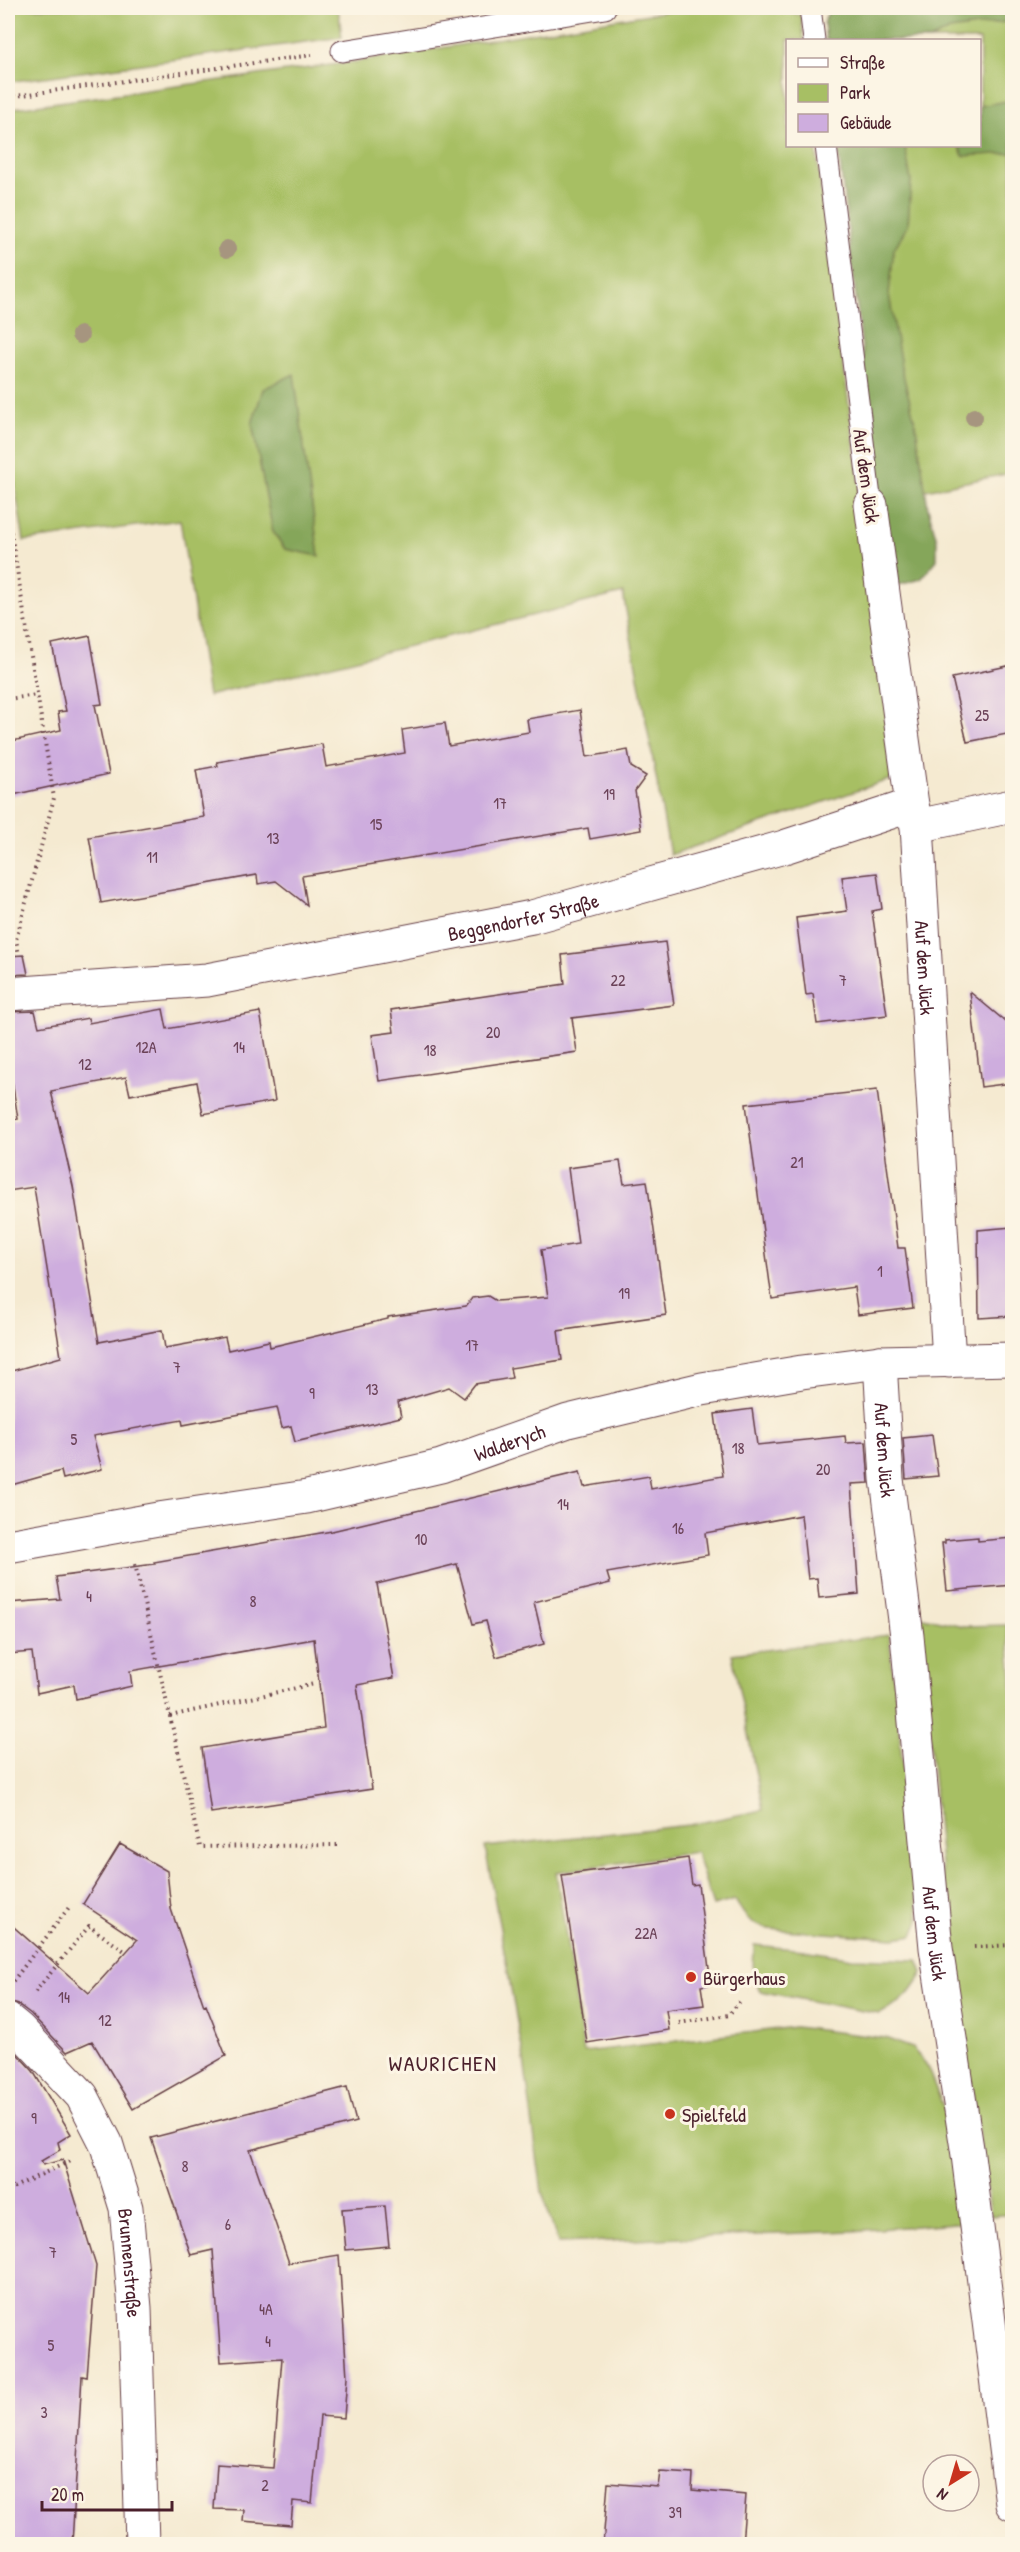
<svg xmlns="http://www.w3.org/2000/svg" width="1020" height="2552" font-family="'Patrick Hand',sans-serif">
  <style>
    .green { fill: #a7bf64; stroke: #786f48; stroke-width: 1.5 }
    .forest { fill: #85a65a; stroke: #686242; stroke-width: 1.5 }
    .building { fill: #ceadde }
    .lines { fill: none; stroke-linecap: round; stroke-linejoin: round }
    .lane-casing { stroke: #643d44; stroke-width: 23 }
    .street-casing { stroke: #643d44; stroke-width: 35 }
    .path { stroke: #643d44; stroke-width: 4; stroke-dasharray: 1.5 4.5; stroke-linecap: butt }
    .lane { stroke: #fff; stroke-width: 21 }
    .street { stroke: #fff; stroke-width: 33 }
    .tree { fill: #a6957f }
    .poi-dot { fill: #c8321e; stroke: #fcf5e5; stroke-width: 2 }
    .labels { text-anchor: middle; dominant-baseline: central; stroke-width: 6; stroke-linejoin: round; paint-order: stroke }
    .number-label { font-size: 16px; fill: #6b4258 }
    .street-label { font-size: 20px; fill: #4a1f2b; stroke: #fcf5e5 }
    .poi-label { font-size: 20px; fill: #4a1f2b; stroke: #fcf5e5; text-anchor: start }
    .quarter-label { font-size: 22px; letter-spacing: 1.5px; fill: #4a1f2b; stroke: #fcf5e5 }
  </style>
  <rect width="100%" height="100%" fill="#fcf5e5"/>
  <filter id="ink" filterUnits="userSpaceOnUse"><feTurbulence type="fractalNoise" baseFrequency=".0167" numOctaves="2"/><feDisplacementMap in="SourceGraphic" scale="12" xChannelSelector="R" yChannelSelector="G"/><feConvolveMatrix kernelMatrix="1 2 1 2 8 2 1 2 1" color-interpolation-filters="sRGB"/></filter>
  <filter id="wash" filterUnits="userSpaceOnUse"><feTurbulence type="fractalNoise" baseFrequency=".008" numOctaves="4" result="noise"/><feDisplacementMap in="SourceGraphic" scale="24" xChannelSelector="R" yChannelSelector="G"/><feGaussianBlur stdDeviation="1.35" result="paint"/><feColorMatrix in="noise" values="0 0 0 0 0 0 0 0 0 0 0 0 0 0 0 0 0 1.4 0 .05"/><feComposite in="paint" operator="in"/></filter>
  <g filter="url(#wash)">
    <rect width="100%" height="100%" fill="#f5ead1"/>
    <path class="green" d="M 8,8 L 338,8 L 342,37 L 8,82 Z
      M 686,8 L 768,8 L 801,15 L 804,40 L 788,40 L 788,146 L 816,146 L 828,252 L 896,750 L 897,777 L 670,855 L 623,593 L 208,696 L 180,520 L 24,541 L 8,443 L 8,109 L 361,61 Z
      M 830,8 L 1012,8 L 1012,473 L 880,499 L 838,146 L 980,146 L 980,40 L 826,40 L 824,22 Z
      M 919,1616 L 963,1626 L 1007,1625 L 1012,1677 L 1012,2214 L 991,2216 L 945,1910 Z
      M 889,1635 L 919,1921 L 913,1935 L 894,1938 L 769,1929 C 751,1925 744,1916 735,1900 L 713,1906 L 696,1852 L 556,1872 L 584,2052 L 795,2027 L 885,2038 L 912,2048 L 926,2064 L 946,2114 L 968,2222 L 852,2231 L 558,2243 L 542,2192 L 524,2060 L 485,1847 L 689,1825 L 763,1810 L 732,1654 Z
      M 754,1945 L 804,1950 L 852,1958 L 918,1960 L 923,1973 C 911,1993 900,2006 878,2014 L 760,1991 L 753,1973 Z"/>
    <path class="forest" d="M 830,8 L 1012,8 L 1012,21 L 950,30 L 930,40 L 826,40 L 824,22 Z
      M 1012,100 L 1012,153 L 963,156 L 959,146 L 980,146 L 980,106 Z
      M 838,146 L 905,146 L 911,181 L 908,225 L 894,249 L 889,294 L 901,366 L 916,426 L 928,508 L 937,540 L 937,560 L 921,579 L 895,586 L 880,499 Z
      M 294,374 L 319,556 L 285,549 L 273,532 L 252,424 L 263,389 Z"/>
    <g id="blocks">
      <path class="building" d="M 90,636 L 102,704 L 95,705 L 109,774 L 8,796 L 8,742 L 61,730 L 58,712 L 66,711 L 52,644 Z
        M 1012,665 L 1012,733 L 967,742 L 952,678 Z
        M 580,710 L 587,757 L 628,750 L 631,767 L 646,776 L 635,791 L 641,830 L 590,839 L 588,828 L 302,876 L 307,905 L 276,881 L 258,884 L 257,875 L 101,903 L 89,837 L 204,817 L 196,770 L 218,766 L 217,762 L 322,744 L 326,767 L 405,753 L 402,730 L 445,723 L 449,746 L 529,732 L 527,719 Z
        M 877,873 L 882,909 L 872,911 L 887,1015 L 817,1024 L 813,994 L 806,995 L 796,918 L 847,911 L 842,877 Z
        M 665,942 L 674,1005 L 572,1018 L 577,1052 L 379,1081 L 372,1035 L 394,1032 L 391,1010 L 565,984 L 562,955 Z
        M 24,955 L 28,974 L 8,975 L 8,956 Z
        M 970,992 L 1012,1027 L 1012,1083 L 981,1087 Z
        M 163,1009 L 167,1029 L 260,1012 L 275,1101 L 203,1114 L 197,1082 L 130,1095 L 126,1077 L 51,1091 L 73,1186 L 99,1342 L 162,1330 L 165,1348 L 225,1337 L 228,1350 L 269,1341 L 270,1347 L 388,1319 L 388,1317 L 466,1306 L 472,1298 L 488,1296 L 496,1301 L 548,1297 L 541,1250 L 578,1244 L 568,1168 L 620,1161 L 624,1184 L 647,1181 L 666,1315 L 558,1331 L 562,1360 L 510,1368 L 512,1378 L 475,1384 L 464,1398 L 449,1387 L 398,1402 L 401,1417 L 295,1442 L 291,1426 L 282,1428 L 277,1407 L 183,1425 L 182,1420 L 93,1436 L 102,1469 L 63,1479 L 61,1471 L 8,1486 L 8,1372 L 61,1357 L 34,1187 L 8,1191 L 8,1120 L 18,1119 L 8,1054 L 8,1012 L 35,1011 L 39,1027 L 88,1018 L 89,1023 Z
        M 877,1090 L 898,1248 L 905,1248 L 913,1308 L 858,1315 L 854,1287 L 772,1299 L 746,1104 Z
        M 1012,1227 L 1012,1316 L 979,1318 L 978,1230 Z
        M 752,1409 L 757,1445 L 845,1436 L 846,1443 L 866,1442 L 869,1483 L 851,1484 L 859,1594 L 819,1598 L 817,1578 L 808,1579 L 801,1515 L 705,1533 L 708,1555 L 607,1573 L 610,1583 L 534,1602 L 544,1644 L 496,1657 L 486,1621 L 473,1624 L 457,1564 L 377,1584 L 394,1678 L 357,1685 L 372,1789 L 211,1813 L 202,1748 L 324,1728 L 314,1639 L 130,1671 L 132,1686 L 76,1699 L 74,1685 L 37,1693 L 32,1652 L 8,1654 L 8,1603 L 60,1599 L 56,1577 L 155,1564 L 154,1562 L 332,1531 L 580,1472 L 584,1487 L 649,1476 L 651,1489 L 723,1476 L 715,1414 Z
        M 932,1435 L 938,1476 L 906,1479 L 903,1438 Z
        M 978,1537 L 978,1541 L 1012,1538 L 1012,1585 L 947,1591 L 942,1543 L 945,1543 L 945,1540 Z
        M 120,1844 L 167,1871 L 171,1909 L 204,2006 L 206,2005 L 226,2056 L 133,2109 L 92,2041 L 67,2052 L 31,2014 L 19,2005 L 8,2002 L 8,1922 L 89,1993 L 137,1940 L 83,1904 Z
        M 688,1858 L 692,1885 L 698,1884 L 711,1984 L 701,1986 L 704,2005 L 666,2010 L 669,2030 L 587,2043 L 562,1875 Z
        M 8,2044 L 33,2071 L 71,2134 L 58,2142 L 60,2150 L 41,2161 L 43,2165 L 63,2160 L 96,2266 L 87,2377 L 82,2376 L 72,2544 L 8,2544 L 8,2385 L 11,2342 L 8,2342 Z
        M 347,2087 L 356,2122 L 250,2150 L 289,2263 L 339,2255 L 347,2377 L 344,2418 L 320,2416 L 312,2503 L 293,2501 L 291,2525 L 243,2521 L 244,2510 L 214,2509 L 217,2464 L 273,2468 L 282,2358 L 221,2362 L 213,2250 L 191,2255 L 151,2138 Z
        M 385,2206 L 389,2246 L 346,2250 L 342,2209 Z
        M 660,2472 L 693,2474 L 692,2490 L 746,2495 L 742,2544 L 603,2544 L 608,2483 L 658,2487 Z"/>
    </g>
  </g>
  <g filter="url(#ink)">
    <use href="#blocks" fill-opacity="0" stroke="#643d44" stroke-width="1.5"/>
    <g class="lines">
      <defs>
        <path id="lane" d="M 810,8 L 814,40
          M 342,51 L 605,8
          M 826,146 L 871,505"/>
        <g id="street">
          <path d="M 871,505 L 912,805"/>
          <path id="s1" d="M 917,826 L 949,1361"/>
          <path id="s2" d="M 8,994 L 207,980 L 532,917 L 784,847 L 912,805 L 917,826 L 1012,806"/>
          <path id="s3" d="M 880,1362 L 887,1479 L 907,1636 L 936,1948 L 968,2155 L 1012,2504"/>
          <path id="s4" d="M 8,1546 L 158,1519 L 307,1497 L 441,1466 L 568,1421 L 702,1389 L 802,1372 L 880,1362 L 1012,1359"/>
          <path id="s5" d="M 8,2020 L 19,2029 L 82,2096 L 106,2143 L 126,2208 L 135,2308 L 142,2544"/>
        </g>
      </defs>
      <use href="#lane" class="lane-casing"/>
      <use href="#street" class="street-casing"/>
      <path class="path" d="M 8,97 L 312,55
        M 8,514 L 54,798 L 16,940 L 19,955
        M 8,699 L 37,695
        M 135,1564 L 200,1847 L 337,1845
        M 170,1716 L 314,1684
        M 974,1947 L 1012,1945
        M 13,1981 L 70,1906
        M 35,1992 L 89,1926 L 126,1952
        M 679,2023 L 729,2015 L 740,2001
        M 8,2190 L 70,2161"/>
      <use href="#lane" class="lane"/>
      <use href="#street" class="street"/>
    </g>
    <g class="tree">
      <circle cx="227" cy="249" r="9"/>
      <circle cx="80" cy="335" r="9"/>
      <circle cx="974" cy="417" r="9"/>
    </g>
  </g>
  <g class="poi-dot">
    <circle cx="691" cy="1977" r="6"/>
    <circle cx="670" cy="2114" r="6"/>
  </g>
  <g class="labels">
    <g class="number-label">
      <text x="982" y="715">25</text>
      <text x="609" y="794">19</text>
      <text x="500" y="803">17</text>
      <text x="376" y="824">15</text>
      <text x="273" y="838">13</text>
      <text x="152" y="857">11</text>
      <text x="618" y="980">22</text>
      <text x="843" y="980">7</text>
      <text x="493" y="1032">20</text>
      <text x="146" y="1047">12A</text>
      <text x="239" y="1047">14</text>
      <text x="430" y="1050">18</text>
      <text x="85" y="1064">12</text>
      <text x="797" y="1162">21</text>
      <text x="880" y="1271">1</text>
      <text x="624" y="1293">19</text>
      <text x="472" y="1345">17</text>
      <text x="177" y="1367">7</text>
      <text x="372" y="1389">13</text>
      <text x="312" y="1393">9</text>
      <text x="74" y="1439">5</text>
      <text x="738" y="1448">18</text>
      <text x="823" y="1469">20</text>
      <text x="563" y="1504">14</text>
      <text x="678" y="1528">16</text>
      <text x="421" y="1539">10</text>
      <text x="89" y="1596">4</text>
      <text x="253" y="1601">8</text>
      <text x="646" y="1933">22A</text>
      <text x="64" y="1997">14</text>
      <text x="105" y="2020">12</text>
      <text x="34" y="2118">9</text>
      <text x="185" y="2166">8</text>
      <text x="228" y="2224">6</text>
      <text x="53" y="2252">7</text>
      <text x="266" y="2309">4A</text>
      <text x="268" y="2341">4</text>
      <text x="51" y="2345">5</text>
      <text x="44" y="2412">3</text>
      <text x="265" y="2485">2</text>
      <text x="675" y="2512">39</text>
    </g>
    <g class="street-label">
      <text transform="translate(867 476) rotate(82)">Auf dem Jück</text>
      <text stroke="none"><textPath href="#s2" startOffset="522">Beggendorfer Straße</textPath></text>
      <text stroke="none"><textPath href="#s1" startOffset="142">Auf dem Jück</textPath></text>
      <text stroke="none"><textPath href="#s4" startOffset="513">Walderych</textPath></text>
      <text stroke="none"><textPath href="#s3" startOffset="88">Auf dem Jück</textPath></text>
      <text stroke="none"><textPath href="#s3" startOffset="574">Auf dem Jück</textPath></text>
      <text stroke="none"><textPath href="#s5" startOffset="282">Brunnenstraße</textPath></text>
    </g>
    <g class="poi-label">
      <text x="703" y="1977">Bürgerhaus</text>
      <text x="682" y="2114">Spielfeld</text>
    </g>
    <g class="quarter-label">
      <text x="443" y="2063">WAURICHEN</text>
    </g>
  </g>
  <rect width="1020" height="2552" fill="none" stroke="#fcf5e5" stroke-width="30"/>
  <rect x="786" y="39" width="195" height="108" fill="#fcf5e5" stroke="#b59f9b" stroke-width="1.5"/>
  <rect x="798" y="58" width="30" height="9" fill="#ffffff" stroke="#b59f9b" stroke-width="1.5"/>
  <text x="840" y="69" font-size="18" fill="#4a1f2b">Straße</text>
  <rect x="798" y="84" width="30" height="18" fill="#a7bf64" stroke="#b59f9b" stroke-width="1.5"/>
  <text x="840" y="99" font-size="18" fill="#4a1f2b">Park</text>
  <rect x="798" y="114" width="30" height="18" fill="#ceadde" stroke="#b59f9b" stroke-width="1.5"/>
  <text x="840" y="129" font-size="18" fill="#4a1f2b">Gebäude</text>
  <g transform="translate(951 2483) rotate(217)"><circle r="28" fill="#fcf5e5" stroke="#b59f9b" stroke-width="1.5"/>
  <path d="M0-4.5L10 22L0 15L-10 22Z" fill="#c8321e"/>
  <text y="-9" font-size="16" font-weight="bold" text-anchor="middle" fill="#4a1f2b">N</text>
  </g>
  <path d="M42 2501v9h130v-9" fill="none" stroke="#4a1f2b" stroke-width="3"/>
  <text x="51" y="2501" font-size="18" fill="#4a1f2b" stroke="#fcf5e5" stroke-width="4.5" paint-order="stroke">20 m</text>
</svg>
